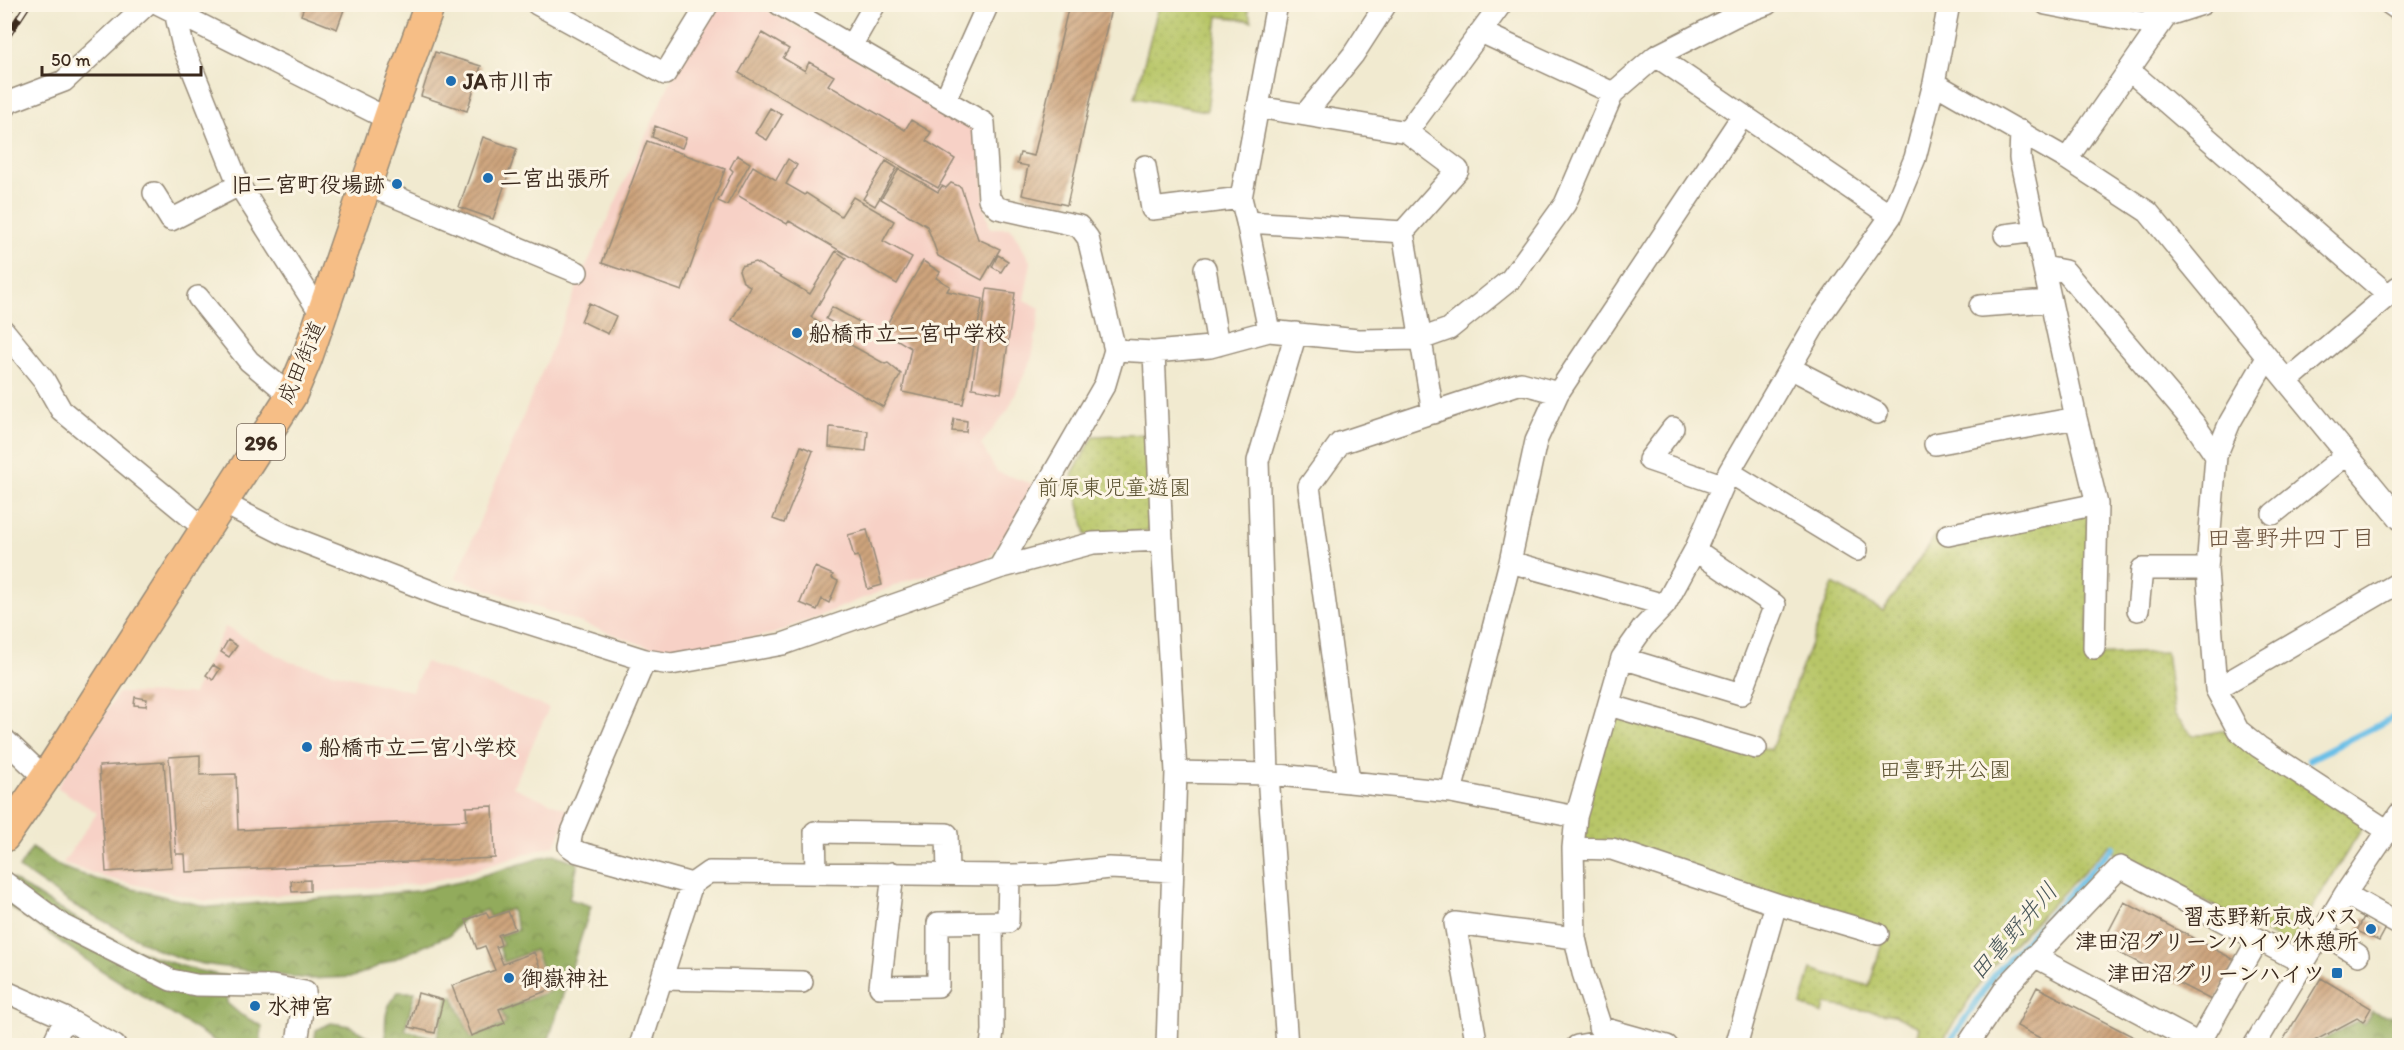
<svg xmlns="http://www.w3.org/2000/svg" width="2404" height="1050" font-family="Itim,'Klee One',sans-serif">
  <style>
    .built { fill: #f7d1c6 }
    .grass { fill: url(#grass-dots); stroke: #7a7843; stroke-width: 1.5 }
    .forest { fill: url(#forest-crowns); stroke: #666a3d; stroke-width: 1.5 }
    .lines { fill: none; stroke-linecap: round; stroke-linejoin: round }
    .stream { stroke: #6bbfe7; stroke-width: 6 }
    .building { fill: url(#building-hatch) }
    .minor-casing { stroke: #968a77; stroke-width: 24 }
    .highway-casing { stroke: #968a77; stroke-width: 33 }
    .minor { stroke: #fff; stroke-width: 21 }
    .highway { stroke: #f6be86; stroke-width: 30 }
    .rail-casing { stroke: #3b2a1e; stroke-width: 7 }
    .rail { stroke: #fcf5e5; stroke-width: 4.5; stroke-dasharray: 14; stroke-linecap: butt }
    .poi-dot { fill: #1f6fb2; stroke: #fcf5e5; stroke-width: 2 }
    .labels { text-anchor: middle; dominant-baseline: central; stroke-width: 6; stroke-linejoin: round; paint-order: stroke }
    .shield { fill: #fcf5e5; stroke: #75675a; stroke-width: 1.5 }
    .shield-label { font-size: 21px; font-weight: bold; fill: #3b2a1e }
    .poi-label { font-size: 22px; font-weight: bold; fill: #3b2a1e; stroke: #fcf5e5; text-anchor: start }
    .street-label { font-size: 22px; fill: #3b2a1e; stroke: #fcf5e5 }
    .park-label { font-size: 22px; fill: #5a5130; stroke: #fcf5e5 }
    .neighbourhood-label { font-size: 24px; fill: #6e553f; stroke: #fcf5e5 }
    .water-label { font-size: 24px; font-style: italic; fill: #49575a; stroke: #fcf5e5 }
  </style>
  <defs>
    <pattern id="grass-dots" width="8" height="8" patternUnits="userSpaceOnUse" patternTransform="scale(1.5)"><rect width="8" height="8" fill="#b8c668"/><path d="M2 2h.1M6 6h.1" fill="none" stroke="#9faa5a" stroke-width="1.8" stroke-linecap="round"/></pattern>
    <pattern id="forest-crowns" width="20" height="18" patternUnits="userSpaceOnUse" patternTransform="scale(1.5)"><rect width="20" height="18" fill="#92ab5c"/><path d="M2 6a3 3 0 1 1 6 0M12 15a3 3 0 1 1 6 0" fill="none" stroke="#788b4b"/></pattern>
    <pattern id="building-hatch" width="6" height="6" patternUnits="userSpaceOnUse" patternTransform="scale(1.5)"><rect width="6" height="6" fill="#cea47d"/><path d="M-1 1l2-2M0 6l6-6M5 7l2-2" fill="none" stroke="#a88666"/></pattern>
  </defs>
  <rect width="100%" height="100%" fill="#fcf5e5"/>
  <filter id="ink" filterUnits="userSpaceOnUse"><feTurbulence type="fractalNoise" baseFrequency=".0167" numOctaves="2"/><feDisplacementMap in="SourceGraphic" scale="12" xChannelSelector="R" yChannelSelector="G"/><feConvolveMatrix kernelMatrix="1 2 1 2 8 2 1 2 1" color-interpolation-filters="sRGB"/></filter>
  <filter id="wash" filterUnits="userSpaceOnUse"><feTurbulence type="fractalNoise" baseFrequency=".008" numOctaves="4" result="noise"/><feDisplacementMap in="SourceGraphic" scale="24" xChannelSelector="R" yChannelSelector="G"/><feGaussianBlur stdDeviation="1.35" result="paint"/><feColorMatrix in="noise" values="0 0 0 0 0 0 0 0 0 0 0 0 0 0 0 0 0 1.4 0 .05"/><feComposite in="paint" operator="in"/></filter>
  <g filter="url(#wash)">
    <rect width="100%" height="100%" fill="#f1ead0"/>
    <path class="built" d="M 717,5 L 758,5 L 979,128 L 985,209 L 990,228 L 1011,228 L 1031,263 L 1024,300 L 1040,308 L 1032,358 L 1008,410 L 981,444 L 997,472 L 1039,486 L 987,562 L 909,580 L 773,634 L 668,654 L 456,578 L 583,273 L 674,74 Z
      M 225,627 L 290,662 L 412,691 L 425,662 L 549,708 L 513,787 L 570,811 L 555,845 L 455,876 L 416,884 L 206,901 L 107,878 L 63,863 L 97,813 L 57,787 L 118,693 L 193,694 Z"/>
    <path class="grass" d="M 1159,5 L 1249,5 L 1248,12 L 1252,21 L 1218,16 L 1207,111 L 1135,98 Z
      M 1149,434 L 1154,524 L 1147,531 L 1086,535 L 1072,474 L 1094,436 Z
      M 2090,513 L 2088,655 L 2166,652 L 2174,714 L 2193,736 L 2226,730 L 2364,825 L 2289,945 L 2115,855 L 2113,847 L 2109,845 L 1988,971 L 1946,1035 L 1942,1046 L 1915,1045 L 1919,1027 L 1894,1015 L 1825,1004 L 1823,1014 L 1801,1005 L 1811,969 L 1869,986 L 1885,933 L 1575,836 L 1609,705 L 1771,750 L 1833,584 L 1883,611 L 1938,532 L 1942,545 Z"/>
    <path class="forest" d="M 32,848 L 61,867 L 107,883 L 209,907 L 417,891 L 460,882 L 554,854 L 578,863 L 569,899 L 591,906 L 547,1045 L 470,1045 L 449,1040 L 447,1045 L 386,1044 C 385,1023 383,1008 398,992 L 415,992 L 405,1030 L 437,1038 L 447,997 L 453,996 L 471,1038 L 506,1024 L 501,1010 L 551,991 L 535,950 L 504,962 L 499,947 L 503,945 L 499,936 L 518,930 L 511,909 L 490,917 L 486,910 L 463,919 L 450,935 L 353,977 L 308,979 L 203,964 L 183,959 L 158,950 L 72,904 L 19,868 Z
      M 12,879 C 78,922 147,964 226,976 L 227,1003 L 241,1015 L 262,1026 L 260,1045 L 221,1045 L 101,970 L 5,903 L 5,891 Z
      M 2372,1011 L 2383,1015 L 2399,1016 L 2399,1045 L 2314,1045 L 2357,1021 L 2364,1024 Z
      M 331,1023 L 350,1026 L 376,1042 L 376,1045 L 314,1045 L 316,1030 Z"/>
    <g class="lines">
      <path class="stream" d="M 2309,760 L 2400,714
        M 1947,1046 L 1994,975 L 2113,847"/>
    </g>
    <g id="blocks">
      <path class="building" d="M 305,4 L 346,4 L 337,29 L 301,15 Z
        M 1053,4 L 1112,4 L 1067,205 L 1022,195 L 1028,166 L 1017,164 L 1020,153 L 1034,156 L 1068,9 Z
        M 762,33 L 789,49 L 783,58 L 805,71 L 809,62 L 834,76 L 828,85 L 905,130 L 911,120 L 931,132 L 926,141 L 955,159 L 938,188 L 739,73 Z
        M 435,52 L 481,66 L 467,111 L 421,96 Z
        M 770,108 L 782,115 L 767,140 L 755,133 Z
        M 655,126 L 686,138 L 682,148 L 652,137 Z
        M 483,137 L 517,149 L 493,219 L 459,207 Z
        M 647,141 L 725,169 L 682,291 L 602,263 Z
        M 737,155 L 750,163 L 727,205 L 718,201 L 733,171 L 730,168 Z
        M 788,159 L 797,165 L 786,184 L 805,195 L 806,193 L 841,216 L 853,197 L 894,221 L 883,241 L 912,257 L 897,284 L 789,221 L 787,224 L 737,195 L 753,166 L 776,180 Z
        M 886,161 L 897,168 L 875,206 L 863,199 Z
        M 899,169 L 938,192 L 942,186 L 946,188 L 951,183 L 961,187 L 978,239 L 1000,249 L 982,280 L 938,256 L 927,226 L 881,199 Z
        M 836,251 L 846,258 L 811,317 L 823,326 L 822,329 L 885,364 L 888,363 L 901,374 L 883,407 L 732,320 L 750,286 L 743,282 L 739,270 L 741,266 L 755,262 L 810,294 Z
        M 998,255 L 1008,261 L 1001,272 L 992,267 Z
        M 923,261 L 940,272 L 936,278 L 950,286 L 947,291 L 983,299 L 963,404 L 902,392 L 911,348 L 883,331 Z
        M 987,289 L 1015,293 L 1001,393 L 972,388 Z
        M 589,303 L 616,316 L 608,334 L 581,321 Z
        M 832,307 L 863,324 L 857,336 L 826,319 Z
        M 954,419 L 967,421 L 966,432 L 952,431 Z
        M 830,427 L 868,431 L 866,451 L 829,447 Z
        M 801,446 L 813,451 L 784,523 L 773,519 Z
        M 867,530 L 882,585 L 868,589 L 858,556 L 854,557 L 848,535 Z
        M 815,567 L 833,575 L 832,578 L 838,581 L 829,603 L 822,599 L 817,610 L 800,603 Z
        M 228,640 L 237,646 L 229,657 L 221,652 Z
        M 213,665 L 220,669 L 213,680 L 206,675 Z
        M 135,697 L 147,699 L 146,706 L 134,705 Z
        M 200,755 L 200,775 L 236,774 L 238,830 L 467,820 L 466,807 L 493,806 L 495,858 L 186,872 L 185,854 L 176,854 L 169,757 Z
        M 164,762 L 172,867 L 106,872 L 99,766 Z
        M 310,880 L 310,891 L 292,892 L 291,881 Z
        M 2124,902 L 2237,961 L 2215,1002 L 2102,944 Z
        M 508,911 L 515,929 L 498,935 L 501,945 L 496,947 L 503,964 L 534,952 L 549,990 L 499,1009 L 505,1023 L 471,1036 L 452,986 L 495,970 L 485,946 L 477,949 L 466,920 L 486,912 L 489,918 Z
        M 2364,917 L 2386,928 L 2379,941 L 2357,931 Z
        M 2321,978 L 2371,1008 L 2363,1022 L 2357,1018 L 2305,1046 L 2289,1046 L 2282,1042 Z
        M 2037,987 L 2151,1046 L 2055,1046 L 2017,1026 Z
        M 418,993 L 443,1000 L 435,1033 L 409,1027 Z"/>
    </g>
  </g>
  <g filter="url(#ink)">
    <use href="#blocks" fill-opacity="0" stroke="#968a77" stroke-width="1.5"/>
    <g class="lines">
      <defs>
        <path id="minor" d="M 159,4 L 388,119
          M 537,4 L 665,74 L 708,4
          M 2046,4 L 2143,23 L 2202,4
          M 2390,4 L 2400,11
          M 175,12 L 183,46 L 239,185 L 321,314
          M 1481,32 L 1613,93
          M 851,46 L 875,4
          M 1656,56 L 1891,216
          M 2129,70 L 2388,295
          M 1934,83 L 2067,159 L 2148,212 L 2400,519
          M 945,100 L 988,4
          M 4,109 L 9,102 L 64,81 L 147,4
          M 1306,113 L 1353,55 L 1386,4
          M 2021,131 L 2020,158 L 2076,418 L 2097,504 L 2094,648
          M 1407,132 L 1501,4
          M 2067,159 L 2167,15
          M 1145,166 L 1152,209 L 1241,198
          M 367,185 L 577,272
          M 154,193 L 171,220 L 239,185
          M 1247,222 L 1403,232 L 1458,170 L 1407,132 L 1258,107
          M 1403,232 L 1433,413
          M 2005,235 L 2037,231
          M 2044,267 L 2065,271 L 2193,422 L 2216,456
          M 1205,268 L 1218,345
          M 198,297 L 249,361 L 291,396
          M 1980,306 L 2050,301
          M 4,331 L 44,380 L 61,410 L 205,529
          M 1269,331 L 1247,222 L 1241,198 L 1277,4
          M 1115,350 L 1154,352 L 1210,347 L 1269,331 L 1358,340 L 1421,339 L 1449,329 L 1511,279 L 1565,204 L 1613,93 L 1656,56 L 1735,16 L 1767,4
          M 1154,352 L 1162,540 L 1176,772 L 1167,1046
          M 2267,358 L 2230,422 L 2216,456 L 2207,569 L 2216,689 L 2238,730 L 2259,747 L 2388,831
          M 1790,368 L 1877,413
          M 2287,381 L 2398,287
          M 1673,428 L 1649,460 L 1722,485
          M 1935,444 L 2076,418
          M 1729,472 L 1857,550
          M 223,503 L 286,535 L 443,596 L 645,660 L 671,664 L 783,644 L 999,568 L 1105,384 L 1115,350 L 1088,238 L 1079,226 L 998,208 L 989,199 L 984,123 L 779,4
          M 2273,514 L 2346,455
          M 1948,535 L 2097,504
          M 1510,562 L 1665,605
          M 999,568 L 1093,543 L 1162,540
          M 2138,610 L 2142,569 L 2207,569
          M 1622,658 L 1741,694 L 1775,605 L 1695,550
          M 645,660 L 572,832 L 569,846 L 578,852 L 692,884 L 709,872 L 1009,875 L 1008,922 L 938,923 L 938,986 L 880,987 L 893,873
          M 2216,689 L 2400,582
          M 1609,705 L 1756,748
          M 4,739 L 45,778
          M 1176,772 L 1268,774 L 1451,792 L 1576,817
          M 1349,781 L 1309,486 L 1340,443 L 1521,383 L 1558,393
          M 1451,792 L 1510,562 L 1536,441 L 1558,393 L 1743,115
          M 1573,848 L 1612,849 L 1776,904 L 1878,934
          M 816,872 L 815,832 L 947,834 L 948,874
          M 1009,875 L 1054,874 L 1109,868 L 1173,871
          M 4,882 L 62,925 L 171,980 L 196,985 L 272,986 L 305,992 L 297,1042
          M 2345,894 L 2400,925
          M 2321,932 L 2358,955
          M 2034,956 L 2199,1044 L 2258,940
          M 662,979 L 802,982
          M 4,991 L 65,1018 L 115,1046
          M 1599,1027 L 1667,1046
          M 52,1046 L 65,1018
          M 640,1046 L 692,884
          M 991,1046 L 993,1031 L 992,923
          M 1287,1046 L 1268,774 L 1258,461 L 1296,333
          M 1477,1046 L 1455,923 L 1575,938
          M 1577,1046 L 1605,1041
          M 1607,1046 L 1583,973 L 1575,938 L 1573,848 L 1576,817 L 1622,658 L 1643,628 L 1665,605 L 1695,550 L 1729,472 L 1820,316 L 1891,216 L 1915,158 L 1934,83 L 1949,4
          M 1736,1046 L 1776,904
          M 1967,1046 L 2007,986 L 2120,867 L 2303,963
          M 2254,1046 L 2345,894 L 2400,813"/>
        <path id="highway" d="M 4,837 L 51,769 L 291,396 L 307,358 L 395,100 L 430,4"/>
      </defs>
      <use href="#minor" class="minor-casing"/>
      <use href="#highway" class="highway-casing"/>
      <use href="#minor" class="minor"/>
      <use href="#highway" class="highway"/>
      <defs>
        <path id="rail" d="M 4,18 L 13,4
          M 4,41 L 28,4"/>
      </defs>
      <use href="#rail" class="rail-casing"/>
      <use href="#rail" class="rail"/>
    </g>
  </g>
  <g class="poi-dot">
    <circle cx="451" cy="81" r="6"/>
    <circle cx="488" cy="178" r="6"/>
    <circle cx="397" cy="184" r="6"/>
    <circle cx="797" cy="333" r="6"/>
    <circle cx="307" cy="747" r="6"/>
    <circle cx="2371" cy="929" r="6"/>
    <rect x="2331" y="967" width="12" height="12" rx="3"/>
    <circle cx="509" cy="978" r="6"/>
    <circle cx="255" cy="1006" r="6"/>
  </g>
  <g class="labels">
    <rect class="shield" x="237" y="424" width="48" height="36" rx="4.5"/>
    <g class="shield-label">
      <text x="261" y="442">296</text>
    </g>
    <g class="poi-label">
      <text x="463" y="81">JA市川市</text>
      <text x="500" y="178">二宮出張所</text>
      <text x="385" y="184" text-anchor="end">旧二宮町役場跡</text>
      <text x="809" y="333">船橋市立二宮中学校</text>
      <text x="319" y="747">船橋市立二宮小学校</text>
      <text x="2359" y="916" text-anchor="end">習志野新京成バス<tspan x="2359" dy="25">津田沼グリーンハイツ休憩所</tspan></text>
      <text x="2325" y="973" text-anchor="end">津田沼グリーンハイツ</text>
      <text x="521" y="978">御嶽神社</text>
      <text x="267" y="1006">水神宮</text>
    </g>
    <g class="street-label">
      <text transform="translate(301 362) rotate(-67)">成田街道</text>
    </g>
    <g class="park-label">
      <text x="1114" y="487">前原東児童遊園</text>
      <text x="1945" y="769">田喜野井公園</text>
    </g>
    <g class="neighbourhood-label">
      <text x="2291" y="537">田喜野井四丁目</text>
    </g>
    <g class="water-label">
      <text transform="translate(2013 931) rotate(-49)">田喜野井川</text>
    </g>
  </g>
  <rect width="2404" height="1050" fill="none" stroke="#fcf5e5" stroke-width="24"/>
  <path d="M42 66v9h159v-9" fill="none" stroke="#3b2a1e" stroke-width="3"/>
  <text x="51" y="66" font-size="18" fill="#3b2a1e" stroke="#fcf5e5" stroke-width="4.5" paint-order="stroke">50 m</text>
</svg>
